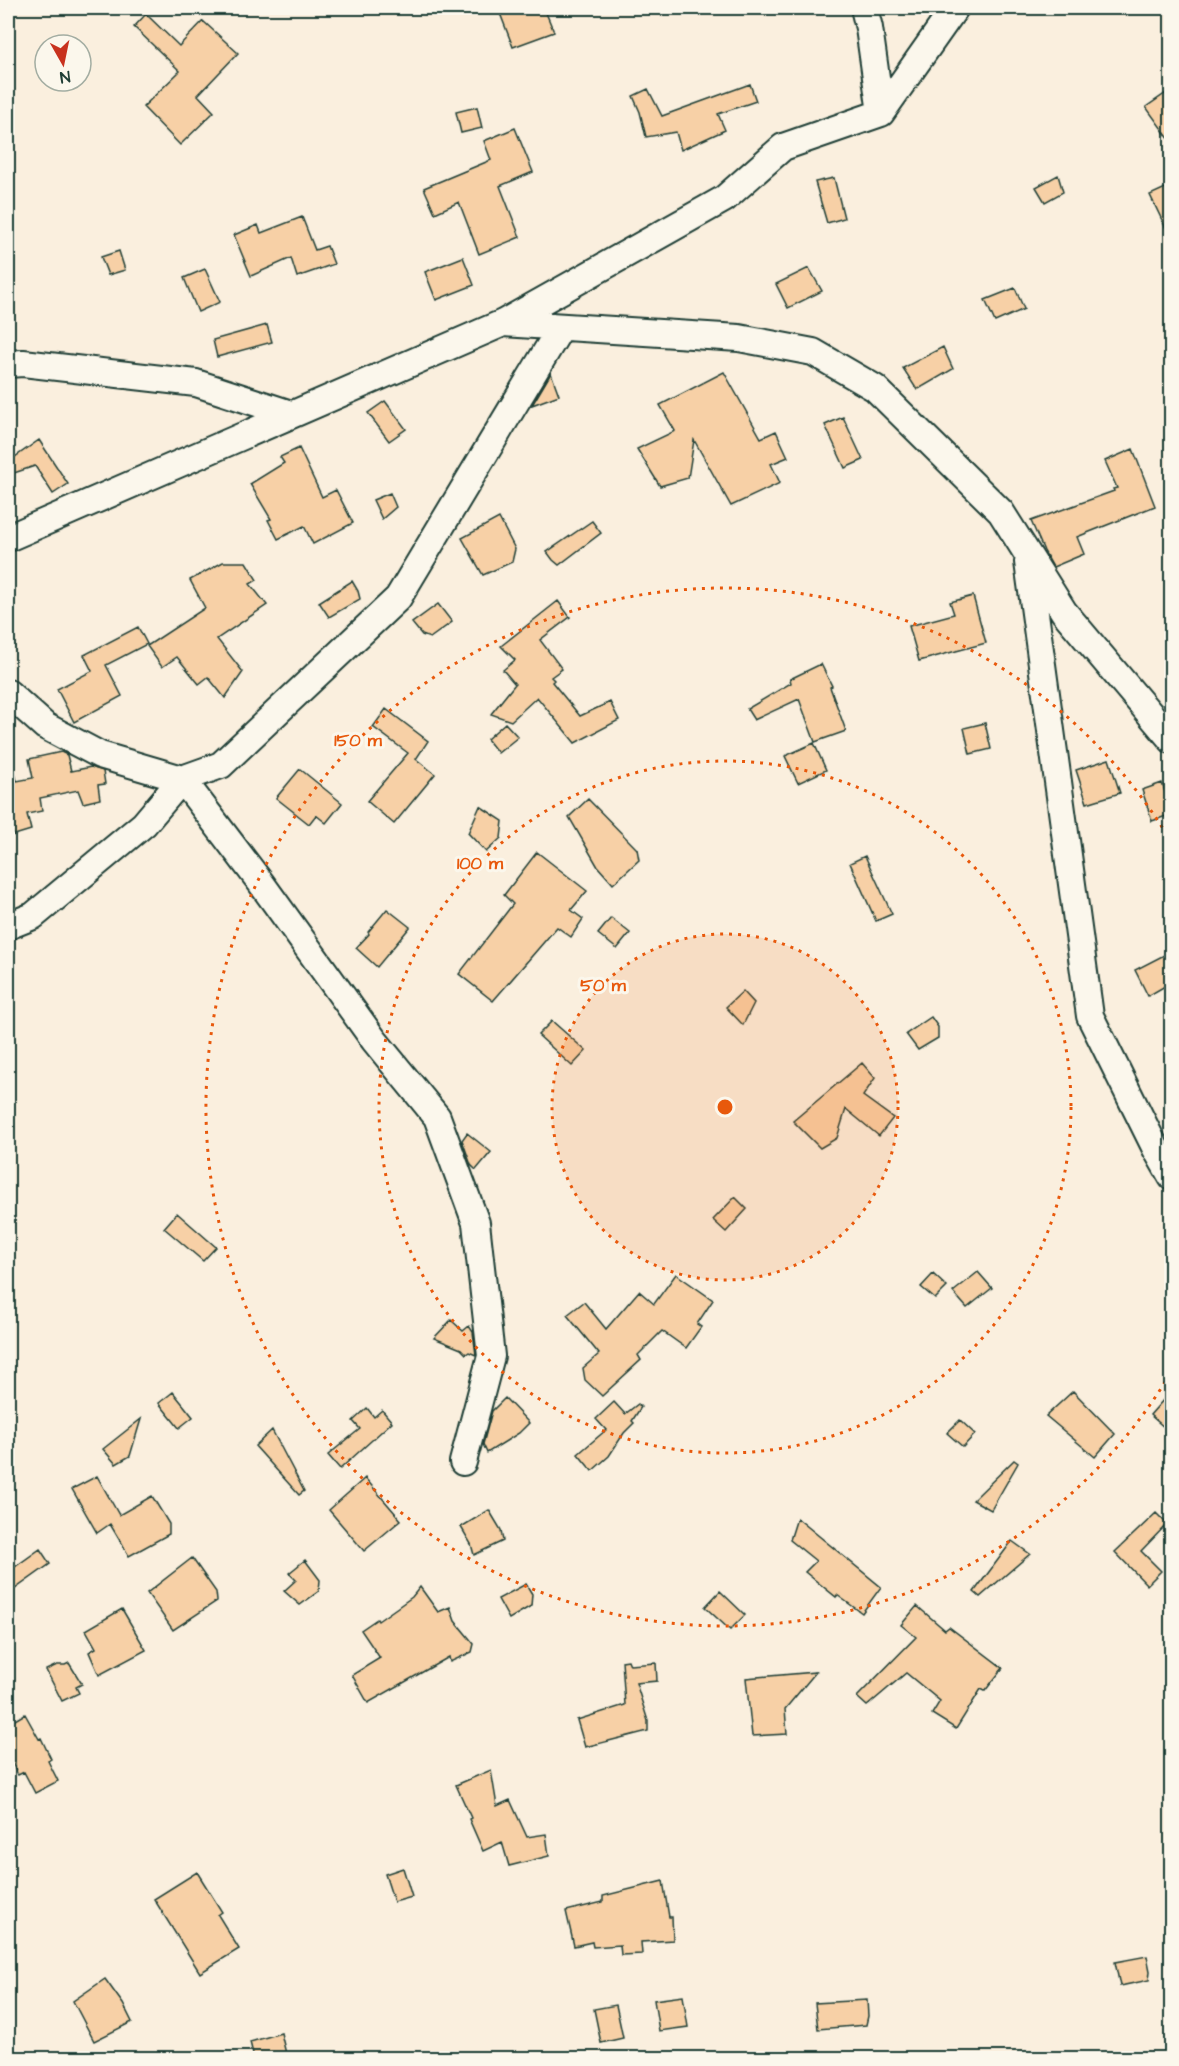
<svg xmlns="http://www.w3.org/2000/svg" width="1179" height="2066" font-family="'Architects Daughter',sans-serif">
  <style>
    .building { fill: #f7d0a6; stroke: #1f3d34; stroke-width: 1.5 }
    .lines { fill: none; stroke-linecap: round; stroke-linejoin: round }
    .minor-casing { stroke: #1f3d34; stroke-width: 30 }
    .minor { stroke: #fbf7ec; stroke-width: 26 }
    .ring { fill: none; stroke: #e8590c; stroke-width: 3; stroke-dasharray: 3 6 }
    .centre { fill: #e8590c; stroke: #fbf7ec; stroke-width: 3 }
    .ring-label { font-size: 18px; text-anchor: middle; font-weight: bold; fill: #e8590c; stroke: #fbf7ec; stroke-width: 6; stroke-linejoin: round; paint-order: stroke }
  </style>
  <rect width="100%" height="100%" fill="#faefde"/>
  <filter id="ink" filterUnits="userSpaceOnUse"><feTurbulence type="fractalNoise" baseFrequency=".0167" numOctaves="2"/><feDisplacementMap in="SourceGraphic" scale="12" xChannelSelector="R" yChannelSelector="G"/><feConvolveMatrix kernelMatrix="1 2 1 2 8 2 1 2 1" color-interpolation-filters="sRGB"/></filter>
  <g filter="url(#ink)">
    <path class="building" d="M 498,8 L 544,8 L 554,32 L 513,47 Z
      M 146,14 L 179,46 L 203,21 L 238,53 L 198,95 L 214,112 L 180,145 L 143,107 L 180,71 L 134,27 Z
      M 750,84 L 756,101 L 718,114 L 725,130 L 681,150 L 676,132 L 646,137 L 640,112 L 633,96 L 648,89 L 662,116 Z
      M 1172,89 L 1172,143 L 1146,107 Z
      M 477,107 L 482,128 L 461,133 L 456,112 Z
      M 515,128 L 533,172 L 500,186 L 520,237 L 479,254 L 459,202 L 435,213 L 424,188 L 491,160 L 484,141 Z
      M 1058,175 L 1063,192 L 1045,202 L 1036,187 Z
      M 834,178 L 844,218 L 827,223 L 815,182 Z
      M 1172,185 L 1172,241 L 1150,195 Z
      M 302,217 L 315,250 L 327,246 L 334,264 L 297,277 L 291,258 L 251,276 L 234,235 L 258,225 L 261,233 Z
      M 119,251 L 125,270 L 108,275 L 101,257 Z
      M 463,257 L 474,285 L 436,300 L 425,272 Z
      M 809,268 L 822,291 L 788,308 L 776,284 Z
      M 205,269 L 220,302 L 198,312 L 184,278 Z
      M 1015,288 L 1024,309 L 995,322 L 985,300 Z
      M 267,325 L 272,342 L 217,357 L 213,340 Z
      M 943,347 L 953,369 L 917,390 L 903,368 Z
      M 724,372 L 761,438 L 776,431 L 788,457 L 771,464 L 780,483 L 731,506 L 694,440 L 688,478 L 660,486 L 637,449 L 675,431 L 660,405 Z
      M 551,373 L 559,395 L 532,405 Z
      M 385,401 L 406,429 L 389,441 L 368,413 Z
      M 843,417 L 863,460 L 845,468 L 825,425 Z
      M 39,440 L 68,484 L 53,494 L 35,466 L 8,475 L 8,462 Z
      M 299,448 L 322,497 L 336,490 L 353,523 L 313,544 L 304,526 L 278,539 L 268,520 L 271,519 L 250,484 L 284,463 L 280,457 Z
      M 1133,449 L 1155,506 L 1077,537 L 1084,554 L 1053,567 L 1044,551 L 1031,521 L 1114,491 L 1113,489 L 1117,488 L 1105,461 Z
      M 390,493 L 396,507 L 382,519 L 373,500 Z
      M 499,518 L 515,549 L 512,562 L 483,575 L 462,538 Z
      M 592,521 L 601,533 L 559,565 L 553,560 L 547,552 Z
      M 223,562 L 246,562 L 257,580 L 250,584 L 267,605 L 217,639 L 243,672 L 225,698 L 208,677 L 199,684 L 177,657 L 162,667 L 147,646 L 205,608 L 190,580 Z
      M 352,581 L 358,591 L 360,599 L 329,617 L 319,602 Z
      M 973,596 L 986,643 L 919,661 L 909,626 L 954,614 L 950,602 Z
      M 558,601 L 570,617 L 540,640 L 562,669 L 551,677 L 554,680 L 552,682 L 580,716 L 610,702 L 619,720 L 575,743 L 537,697 L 511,721 L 491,714 L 515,684 L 503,670 L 515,660 L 501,646 Z
      M 438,604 L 452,622 L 430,638 L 422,635 L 412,623 Z
      M 138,627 L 147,644 L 106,665 L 122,696 L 74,722 L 57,689 L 92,671 L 84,655 Z
      M 821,664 L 832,686 L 830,687 L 846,731 L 815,742 L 799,699 L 754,720 L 747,709 L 791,683 L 790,679 Z
      M 386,709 L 428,741 L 416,759 L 435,774 L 394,824 L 367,801 L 408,753 L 373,727 Z
      M 505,723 L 518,737 L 498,753 L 487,739 Z
      M 985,723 L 991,749 L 970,754 L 964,728 Z
      M 814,743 L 826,770 L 798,783 L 785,756 Z
      M 61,752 L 67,755 L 71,771 L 91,767 L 103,771 L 105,784 L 98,785 L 100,799 L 83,803 L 78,790 L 40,798 L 42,811 L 27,814 L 31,830 L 8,837 L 8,767 L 13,766 L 17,781 L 33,778 L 29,759 Z
      M 1109,759 L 1120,793 L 1087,803 L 1076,770 Z
      M 300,769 L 342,803 L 326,823 L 316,815 L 309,824 L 276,798 Z
      M 1162,783 L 1172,814 L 1152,821 L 1142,790 Z
      M 588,799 L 637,849 L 639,860 L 613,884 L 598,867 L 569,817 Z
      M 480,806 L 503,821 L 501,838 L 486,852 L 468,833 Z
      M 537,852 L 587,891 L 571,910 L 583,919 L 571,937 L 557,927 L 493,1001 L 459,974 L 513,904 L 504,895 Z
      M 865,856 L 892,914 L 876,921 L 850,863 Z
      M 387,909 L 410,927 L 377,967 L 356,948 L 369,934 L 368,932 Z
      M 611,918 L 630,933 L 617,949 L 598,934 Z
      M 1172,951 L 1172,982 L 1148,996 L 1135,970 Z
      M 743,991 L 754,1003 L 743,1025 L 726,1007 Z
      M 931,1017 L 938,1027 L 938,1038 L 918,1050 L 906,1034 Z
      M 552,1021 L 586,1051 L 572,1066 L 538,1035 Z
      M 862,1063 L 875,1078 L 863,1096 L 893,1118 L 879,1136 L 846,1109 L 837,1138 L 820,1148 L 793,1121 Z
      M 467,1133 L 491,1152 L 476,1170 L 471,1165 L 462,1140 Z
      M 735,1197 L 747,1209 L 726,1232 L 713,1220 Z
      M 177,1213 L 216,1247 L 203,1261 L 164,1228 Z
      M 978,1272 L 992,1288 L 967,1308 L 953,1292 Z
      M 676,1274 L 713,1300 L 697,1324 L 701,1327 L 686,1348 L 662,1331 L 638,1355 L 641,1360 L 602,1396 L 585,1380 L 583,1368 L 599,1354 L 567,1315 L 584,1302 L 606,1329 L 639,1291 L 654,1304 Z
      M 933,1274 L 947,1287 L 935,1299 L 921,1287 Z
      M 451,1320 L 463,1331 L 469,1326 L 473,1332 L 476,1355 L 469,1352 L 466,1354 L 461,1349 L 434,1338 Z
      M 1172,1390 L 1172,1434 L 1150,1415 Z
      M 1073,1391 L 1115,1434 L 1095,1457 L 1046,1416 Z
      M 173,1392 L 193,1417 L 179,1428 L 159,1403 Z
      M 505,1398 L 529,1423 L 519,1433 L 487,1453 L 483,1444 L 492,1411 Z
      M 614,1402 L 625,1414 L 638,1404 L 641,1407 L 632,1421 L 634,1423 L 624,1433 L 609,1456 L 592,1471 L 578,1454 L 606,1430 L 596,1419 Z
      M 367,1408 L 374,1417 L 382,1410 L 392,1422 L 340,1469 L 328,1455 L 360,1429 L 353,1421 Z
      M 141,1419 L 130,1456 L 116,1464 L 103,1449 Z
      M 960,1420 L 975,1434 L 963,1447 L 947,1433 Z
      M 272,1430 L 304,1491 L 299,1495 L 255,1446 Z
      M 1014,1460 L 1018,1463 L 991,1510 L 973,1500 Z
      M 97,1476 L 119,1515 L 152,1496 L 169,1524 L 169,1534 L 129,1556 L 110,1524 L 97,1533 L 72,1489 Z
      M 365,1478 L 401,1520 L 364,1551 L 329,1510 Z
      M 489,1510 L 501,1530 L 503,1541 L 474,1555 L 471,1544 L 461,1527 Z
      M 1156,1513 L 1167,1524 L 1141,1551 L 1161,1571 L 1147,1585 L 1115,1552 Z
      M 797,1518 L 881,1587 L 862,1613 L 837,1595 L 836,1597 L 805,1572 L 816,1561 L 790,1540 Z
      M 1012,1541 L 1030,1554 L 980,1597 L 974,1592 Z
      M 40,1549 L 50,1564 L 8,1594 L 8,1572 Z
      M 192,1558 L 216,1592 L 217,1601 L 173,1630 L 147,1593 Z
      M 305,1560 L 320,1580 L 319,1591 L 300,1605 L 284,1591 L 296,1580 L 289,1573 Z
      M 526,1584 L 532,1594 L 531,1606 L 509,1619 L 498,1599 Z
      M 420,1587 L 438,1612 L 450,1607 L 455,1621 L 474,1644 L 472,1652 L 450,1662 L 449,1657 L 368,1703 L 352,1675 L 380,1658 L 361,1630 L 377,1619 L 378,1621 L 412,1597 Z
      M 720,1591 L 745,1615 L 730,1630 L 705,1607 Z
      M 917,1606 L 945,1630 L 949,1627 L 1003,1668 L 985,1691 L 981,1689 L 956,1729 L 932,1714 L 940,1701 L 906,1673 L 867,1706 L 857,1697 L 916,1637 L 901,1625 Z
      M 122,1609 L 146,1650 L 99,1675 L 89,1652 L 96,1648 L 86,1630 Z
      M 628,1660 L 630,1665 L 656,1663 L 657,1681 L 636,1683 L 648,1721 L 648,1731 L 585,1747 L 577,1720 L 625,1705 L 622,1661 Z
      M 69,1663 L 82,1684 L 76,1687 L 79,1693 L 62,1701 L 46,1670 L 57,1665 L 65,1665 Z
      M 816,1672 L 785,1709 L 787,1734 L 752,1736 L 746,1678 Z
      M 25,1714 L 39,1739 L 41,1738 L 51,1759 L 48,1761 L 58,1781 L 35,1793 L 24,1772 L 18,1775 L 8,1754 L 8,1724 Z
      M 491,1770 L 497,1806 L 510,1800 L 527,1837 L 546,1834 L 549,1856 L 509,1866 L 502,1842 L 483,1851 L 469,1819 L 471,1818 L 456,1785 Z
      M 403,1868 L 412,1897 L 394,1902 L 385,1874 Z
      M 197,1872 L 222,1912 L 218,1915 L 239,1949 L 200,1973 L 154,1899 Z
      M 663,1881 L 669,1917 L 672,1917 L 673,1940 L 641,1942 L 642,1954 L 621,1955 L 620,1945 L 593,1947 L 592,1942 L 574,1946 L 566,1911 L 603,1902 L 603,1896 Z
      M 1147,1956 L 1150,1971 L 1149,1980 L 1120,1986 L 1115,1962 Z
      M 105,1979 L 123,2004 L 132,2022 L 94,2041 L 73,2001 Z
      M 683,1996 L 688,2027 L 659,2031 L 654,2000 Z
      M 867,2000 L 868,2016 L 866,2025 L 818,2029 L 815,2003 Z
      M 616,2005 L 623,2038 L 601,2043 L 594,2009 Z
      M 281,2033 L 287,2058 L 254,2058 L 250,2042 Z"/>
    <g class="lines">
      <defs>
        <path id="minor" d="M 881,113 L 955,8
          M 503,323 L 739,338 L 813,352 L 875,388 L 1001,512 L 1064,612 L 1172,740
          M 8,364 L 23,363 L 196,383 L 291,414
          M 8,538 L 503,323 L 724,199 L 783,147 L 881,113 L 869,28 L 864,8
          M 1028,562 L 1090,1016 L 1156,1149 L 1172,1177
          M 8,693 L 45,726 L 100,755 L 182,779 L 221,765 L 398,598 L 561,327
          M 8,926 L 33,916 L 144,824 L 182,779 L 261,883 L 374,1040 L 437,1117 L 476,1223 L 491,1356 L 463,1462"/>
      </defs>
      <use href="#minor" class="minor-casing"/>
      <use href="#minor" class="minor"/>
    </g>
  </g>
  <circle cx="725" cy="1107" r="173" fill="#e8590c" fill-opacity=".12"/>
  <g class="ring">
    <circle cx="725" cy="1107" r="173"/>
    <circle cx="725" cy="1107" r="346"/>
    <path d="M1170 1374A519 519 0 1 1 1170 840"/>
  </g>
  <circle cx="725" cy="1107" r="9" class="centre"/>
  <g class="ring-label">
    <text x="358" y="746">150 m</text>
    <text x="480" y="869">100 m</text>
    <text x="603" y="991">50 m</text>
  </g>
  <rect width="1179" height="2066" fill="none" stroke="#fbf7ec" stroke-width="30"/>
  <rect x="15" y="15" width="1149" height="2036" fill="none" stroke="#1f3d34" stroke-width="2" filter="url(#ink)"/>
  <g transform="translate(63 63) rotate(171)"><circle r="28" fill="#fbf7ec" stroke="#a3ada2" stroke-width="1.5"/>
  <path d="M0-4.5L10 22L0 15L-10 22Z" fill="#c8321e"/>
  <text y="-9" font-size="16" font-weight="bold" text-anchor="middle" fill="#1f3d34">N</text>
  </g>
</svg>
